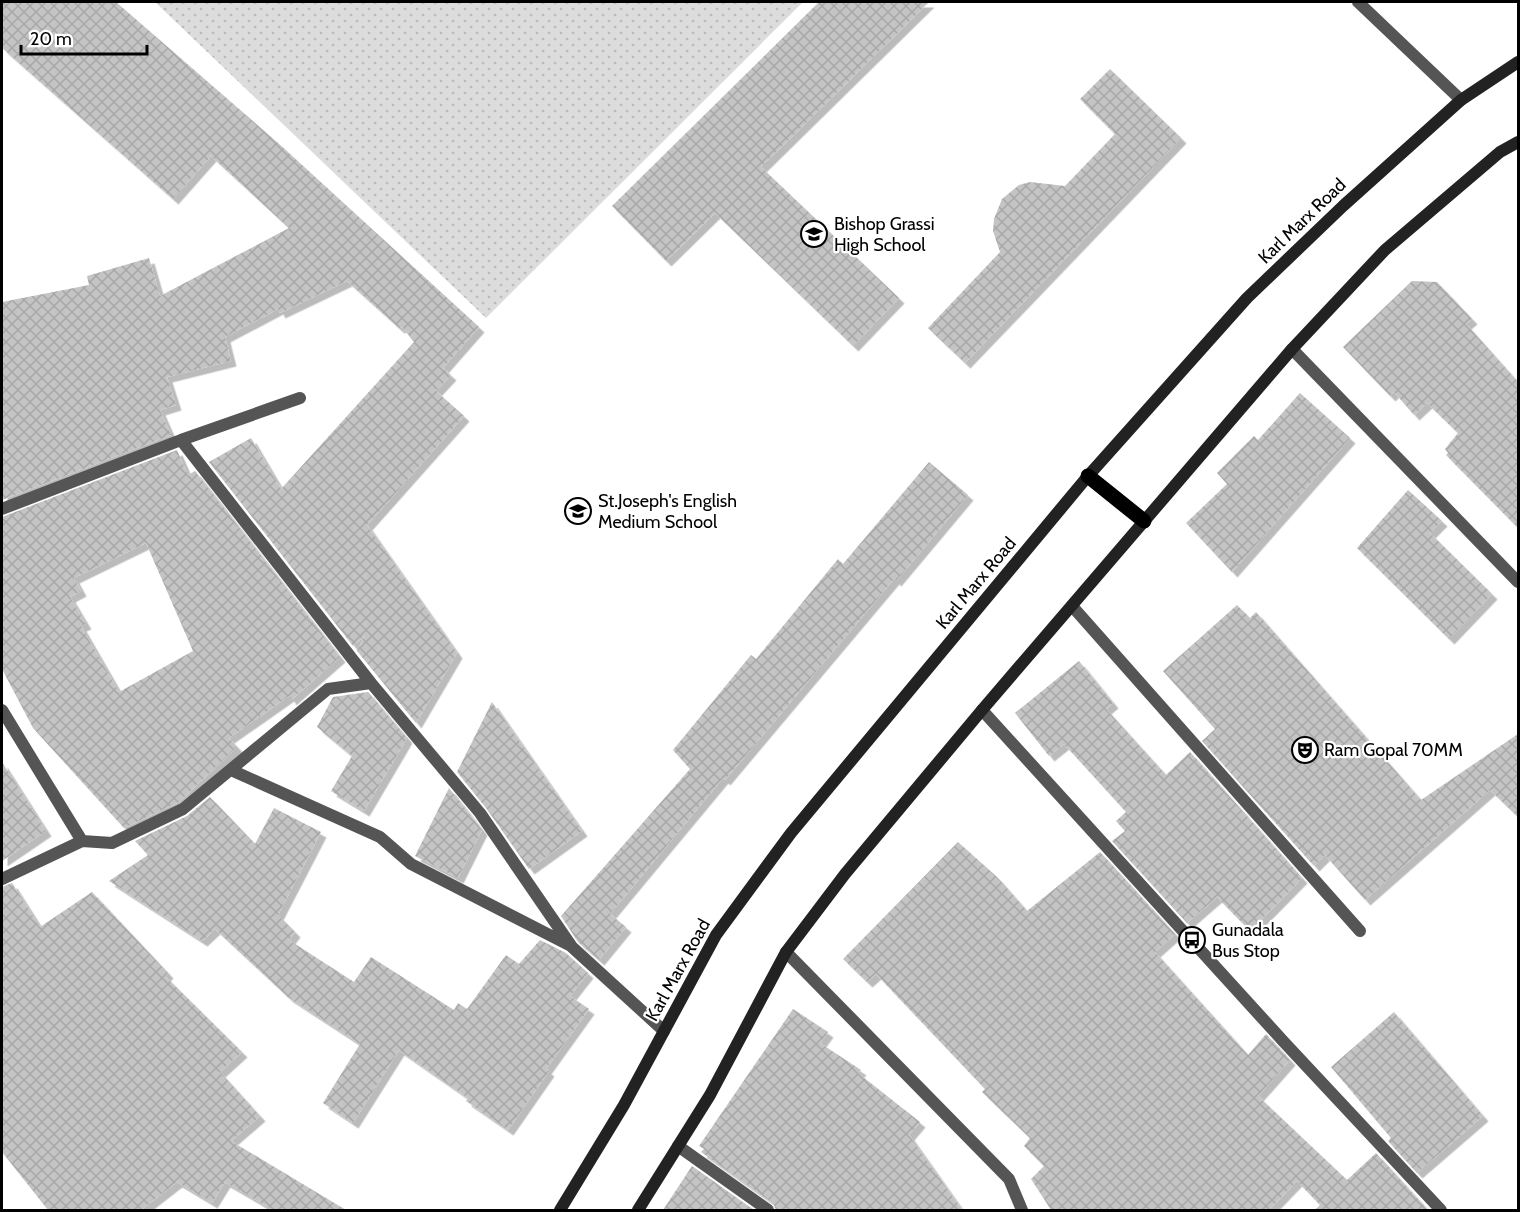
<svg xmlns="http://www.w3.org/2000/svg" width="1520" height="1212" font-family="Cabin,sans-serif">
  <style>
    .grass { fill: url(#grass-dots) }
    .building { fill: url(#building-cross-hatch); fill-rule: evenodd; filter: url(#shadow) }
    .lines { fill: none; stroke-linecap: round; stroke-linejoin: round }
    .minor { stroke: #555; stroke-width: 12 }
    .secondary { stroke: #222; stroke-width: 12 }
    .primary { stroke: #000; stroke-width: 15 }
    .labels { text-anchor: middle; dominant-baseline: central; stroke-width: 4.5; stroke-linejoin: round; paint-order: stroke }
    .street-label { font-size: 18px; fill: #000; stroke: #fff }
    .poi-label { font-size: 18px; fill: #000; stroke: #fff; text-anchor: start }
  </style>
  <defs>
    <pattern id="grass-dots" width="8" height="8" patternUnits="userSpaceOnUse" patternTransform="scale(1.5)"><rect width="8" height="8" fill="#dcdcdc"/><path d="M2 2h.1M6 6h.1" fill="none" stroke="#bbb" stroke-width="1.8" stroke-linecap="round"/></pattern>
    <pattern id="building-cross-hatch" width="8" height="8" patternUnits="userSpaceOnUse" patternTransform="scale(1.5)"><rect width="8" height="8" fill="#c4c4c4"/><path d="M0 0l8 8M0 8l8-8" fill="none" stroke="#a7a7a7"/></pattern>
    <filter id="shadow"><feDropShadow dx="5.5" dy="5.5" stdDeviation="0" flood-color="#0004"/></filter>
  </defs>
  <rect width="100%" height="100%" fill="#fff"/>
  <path class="grass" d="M 155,2 L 803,2 L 486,318 Z"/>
  <path class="building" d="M 2,2 L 116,2 L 278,143 L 479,327 L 443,368 L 451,375 L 436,391 L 464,416 L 367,525 L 457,653 L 416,723 L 357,651 L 365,635 L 353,646 L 209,462 L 251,438 L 281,489 L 414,342 L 402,327 L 399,328 L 347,281 L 280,313 L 278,309 L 225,337 L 231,361 L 167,377 L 176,405 L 160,410 L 171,435 L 2,500 L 2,302 L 89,285 L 87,276 L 149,258 L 160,296 L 289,228 L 211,156 L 173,199 L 2,48 Z
    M 819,2 L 929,2 L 761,167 L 899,298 L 853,346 L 715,213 L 666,261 L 612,206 Z
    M 1110,69 L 1181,138 L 965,363 L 928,328 L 1000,252 L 993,231 L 994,219 L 1002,199 L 1019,185 L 1030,182 L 1065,186 L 1115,134 L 1080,99 Z
    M 1412,281 L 1437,282 L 1472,319 L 1466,324 L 1518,382 L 1518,528 L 1446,455 L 1448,453 L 1445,449 L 1458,433 L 1427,403 L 1414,415 L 1394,392 L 1390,396 L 1343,347 Z
    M 1300,393 L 1350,438 L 1232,572 L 1186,523 L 1227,484 L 1217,473 L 1254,436 L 1258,440 Z
    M 177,450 L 188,475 L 195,471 L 340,657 L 291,700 L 289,696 L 229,738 L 237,747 L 179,802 L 124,828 L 33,728 L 2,669 L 2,517 ZM 146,543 L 193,651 L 119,692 L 81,626 L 86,624 L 70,597 L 81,591 L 74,578 Z
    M 929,462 L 968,495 L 896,581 L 894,579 L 725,780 L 723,778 L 610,914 L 626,927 L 599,960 L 578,942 L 561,916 L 690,769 L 673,750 L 751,655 L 756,659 L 838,559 L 843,564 Z
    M 1408,490 L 1442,521 L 1430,533 L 1492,594 L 1449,639 L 1357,548 Z
    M 1237,605 L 1250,618 L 1256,612 L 1421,800 L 1518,734 L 1518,817 L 1490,790 L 1365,900 L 1325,855 L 1314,866 L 1202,741 L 1215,729 L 1163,671 Z
    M 1079,661 L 1113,703 L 1106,709 L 1166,775 L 1190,752 L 1302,878 L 1250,931 L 1217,897 L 1187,923 L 1112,841 L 1125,831 L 1116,821 L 1126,812 L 1064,744 L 1049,756 L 1015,713 Z
    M 368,692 L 407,738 L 364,811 L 331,791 L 352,756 L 317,727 L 333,697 Z
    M 492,702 L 582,831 L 529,869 L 486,808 L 457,772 Z
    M 2,762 L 46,831 L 2,861 Z
    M 449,788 L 482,830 L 458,878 L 415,856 Z
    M 210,797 L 255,844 L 274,808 L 321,832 L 278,915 L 295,932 L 289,940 L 354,982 L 371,957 L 454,1010 L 458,1003 L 467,1009 L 506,955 L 519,964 L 540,940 L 566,953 L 588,973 L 570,996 L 589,1009 L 546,1069 L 549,1071 L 508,1130 L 466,1101 L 468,1098 L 399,1050 L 353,1123 L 323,1103 L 360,1044 L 288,997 L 215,929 L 202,941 L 109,881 L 148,855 L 135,841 L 187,816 Z
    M 958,842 L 997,877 L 1027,911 L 1100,852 L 1175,934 L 1155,952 L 1248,1055 L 1266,1034 L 1290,1060 L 1258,1096 L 1347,1180 L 1376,1153 L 1428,1210 L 1315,1210 L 1320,1205 L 1297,1181 L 1269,1210 L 1051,1210 L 1031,1179 L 1044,1166 L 1024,1146 L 1030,1138 L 982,1092 L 985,1089 L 876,974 L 867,982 L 843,959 Z
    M 12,883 L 40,927 L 92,892 L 168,973 L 165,976 L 242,1052 L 220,1072 L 260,1116 L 231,1141 L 346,1210 L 273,1210 L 225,1182 L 212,1203 L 177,1182 L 141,1210 L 48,1210 L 2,1152 L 2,887 Z
    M 793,1009 L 828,1032 L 820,1043 L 861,1070 L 858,1073 L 920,1122 L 909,1135 L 962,1210 L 776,1210 L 773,1203 L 701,1152 L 704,1149 L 699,1146 Z
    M 1394,1012 L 1483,1116 L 1417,1173 L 1388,1141 L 1391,1138 L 1331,1067 Z
    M 692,1166 L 754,1210 L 663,1210 Z"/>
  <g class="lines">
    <path class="minor" d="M 1358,2 L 1461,100
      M 1292,349 L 1518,582
      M 2,509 L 181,440 L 300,398
      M 1072,606 L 1360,931
      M 371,683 L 480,813 L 572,947 L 664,1031
      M 2,710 L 82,841
      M 982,710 L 1283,1041 L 1441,1210
      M 231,770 L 380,837 L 411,864 L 571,946
      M 2,879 L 82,841 L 112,843 L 183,809 L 328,689 L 371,683 L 181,440
      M 786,952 L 1009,1179 L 1022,1210
      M 678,1146 L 768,1210"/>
    <path class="secondary" d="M 560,1210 L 624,1105 L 716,935 L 791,833 L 1088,476 L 1247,298 L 1343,206 L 1461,100 L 1518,62
      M 638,1210 L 710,1095 L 786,952 L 845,874 L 982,710 L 1292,349 L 1385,250 L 1500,152 L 1518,142"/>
    <path class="primary" d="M 1088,476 L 1144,521"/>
  </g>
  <defs>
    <symbol id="school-ring" viewBox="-11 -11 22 22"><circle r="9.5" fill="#fff" stroke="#000" stroke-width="1.5"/><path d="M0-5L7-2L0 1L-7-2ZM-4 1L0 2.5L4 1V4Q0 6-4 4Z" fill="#000"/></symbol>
    <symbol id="theatre-ring" viewBox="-11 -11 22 22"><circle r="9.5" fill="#fff" stroke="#000" stroke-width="1.5"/><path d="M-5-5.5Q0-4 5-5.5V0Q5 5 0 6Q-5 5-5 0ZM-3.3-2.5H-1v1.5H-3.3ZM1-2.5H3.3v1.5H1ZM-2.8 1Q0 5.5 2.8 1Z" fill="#000"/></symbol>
    <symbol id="bus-ring" viewBox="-11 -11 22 22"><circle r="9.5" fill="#fff" stroke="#000" stroke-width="1.5"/><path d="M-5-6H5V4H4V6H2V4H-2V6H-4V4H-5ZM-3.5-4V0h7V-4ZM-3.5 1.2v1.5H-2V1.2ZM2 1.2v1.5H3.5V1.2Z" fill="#000"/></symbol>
  </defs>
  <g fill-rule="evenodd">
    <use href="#school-ring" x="799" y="219" width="30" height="30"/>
    <use href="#school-ring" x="563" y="496" width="30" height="30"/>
    <use href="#theatre-ring" x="1290" y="735" width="30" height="30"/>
    <use href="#bus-ring" x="1177" y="925" width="30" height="30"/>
  </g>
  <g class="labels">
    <g class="street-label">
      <text transform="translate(1302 221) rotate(-44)">Karl Marx Road</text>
      <text transform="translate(976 583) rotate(-50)">Karl Marx Road</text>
      <text transform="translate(678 970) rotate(-61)">Karl Marx Road</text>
    </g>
    <g class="poi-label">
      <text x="834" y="224">Bishop Grassi<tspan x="834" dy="21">High School</tspan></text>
      <text x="598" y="501">St.Joseph's English<tspan x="598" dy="21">Medium School</tspan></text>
      <text x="1324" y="750">Ram Gopal 70MM</text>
      <text x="1212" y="930">Gunadala<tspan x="1212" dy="21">Bus Stop</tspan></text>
    </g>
  </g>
  <rect width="1520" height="1212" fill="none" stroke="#000000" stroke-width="6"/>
  <path d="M21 45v9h126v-9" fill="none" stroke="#000000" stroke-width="3"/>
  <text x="30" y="45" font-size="18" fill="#000000" stroke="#ffffff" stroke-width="4.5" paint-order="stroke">20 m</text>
</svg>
